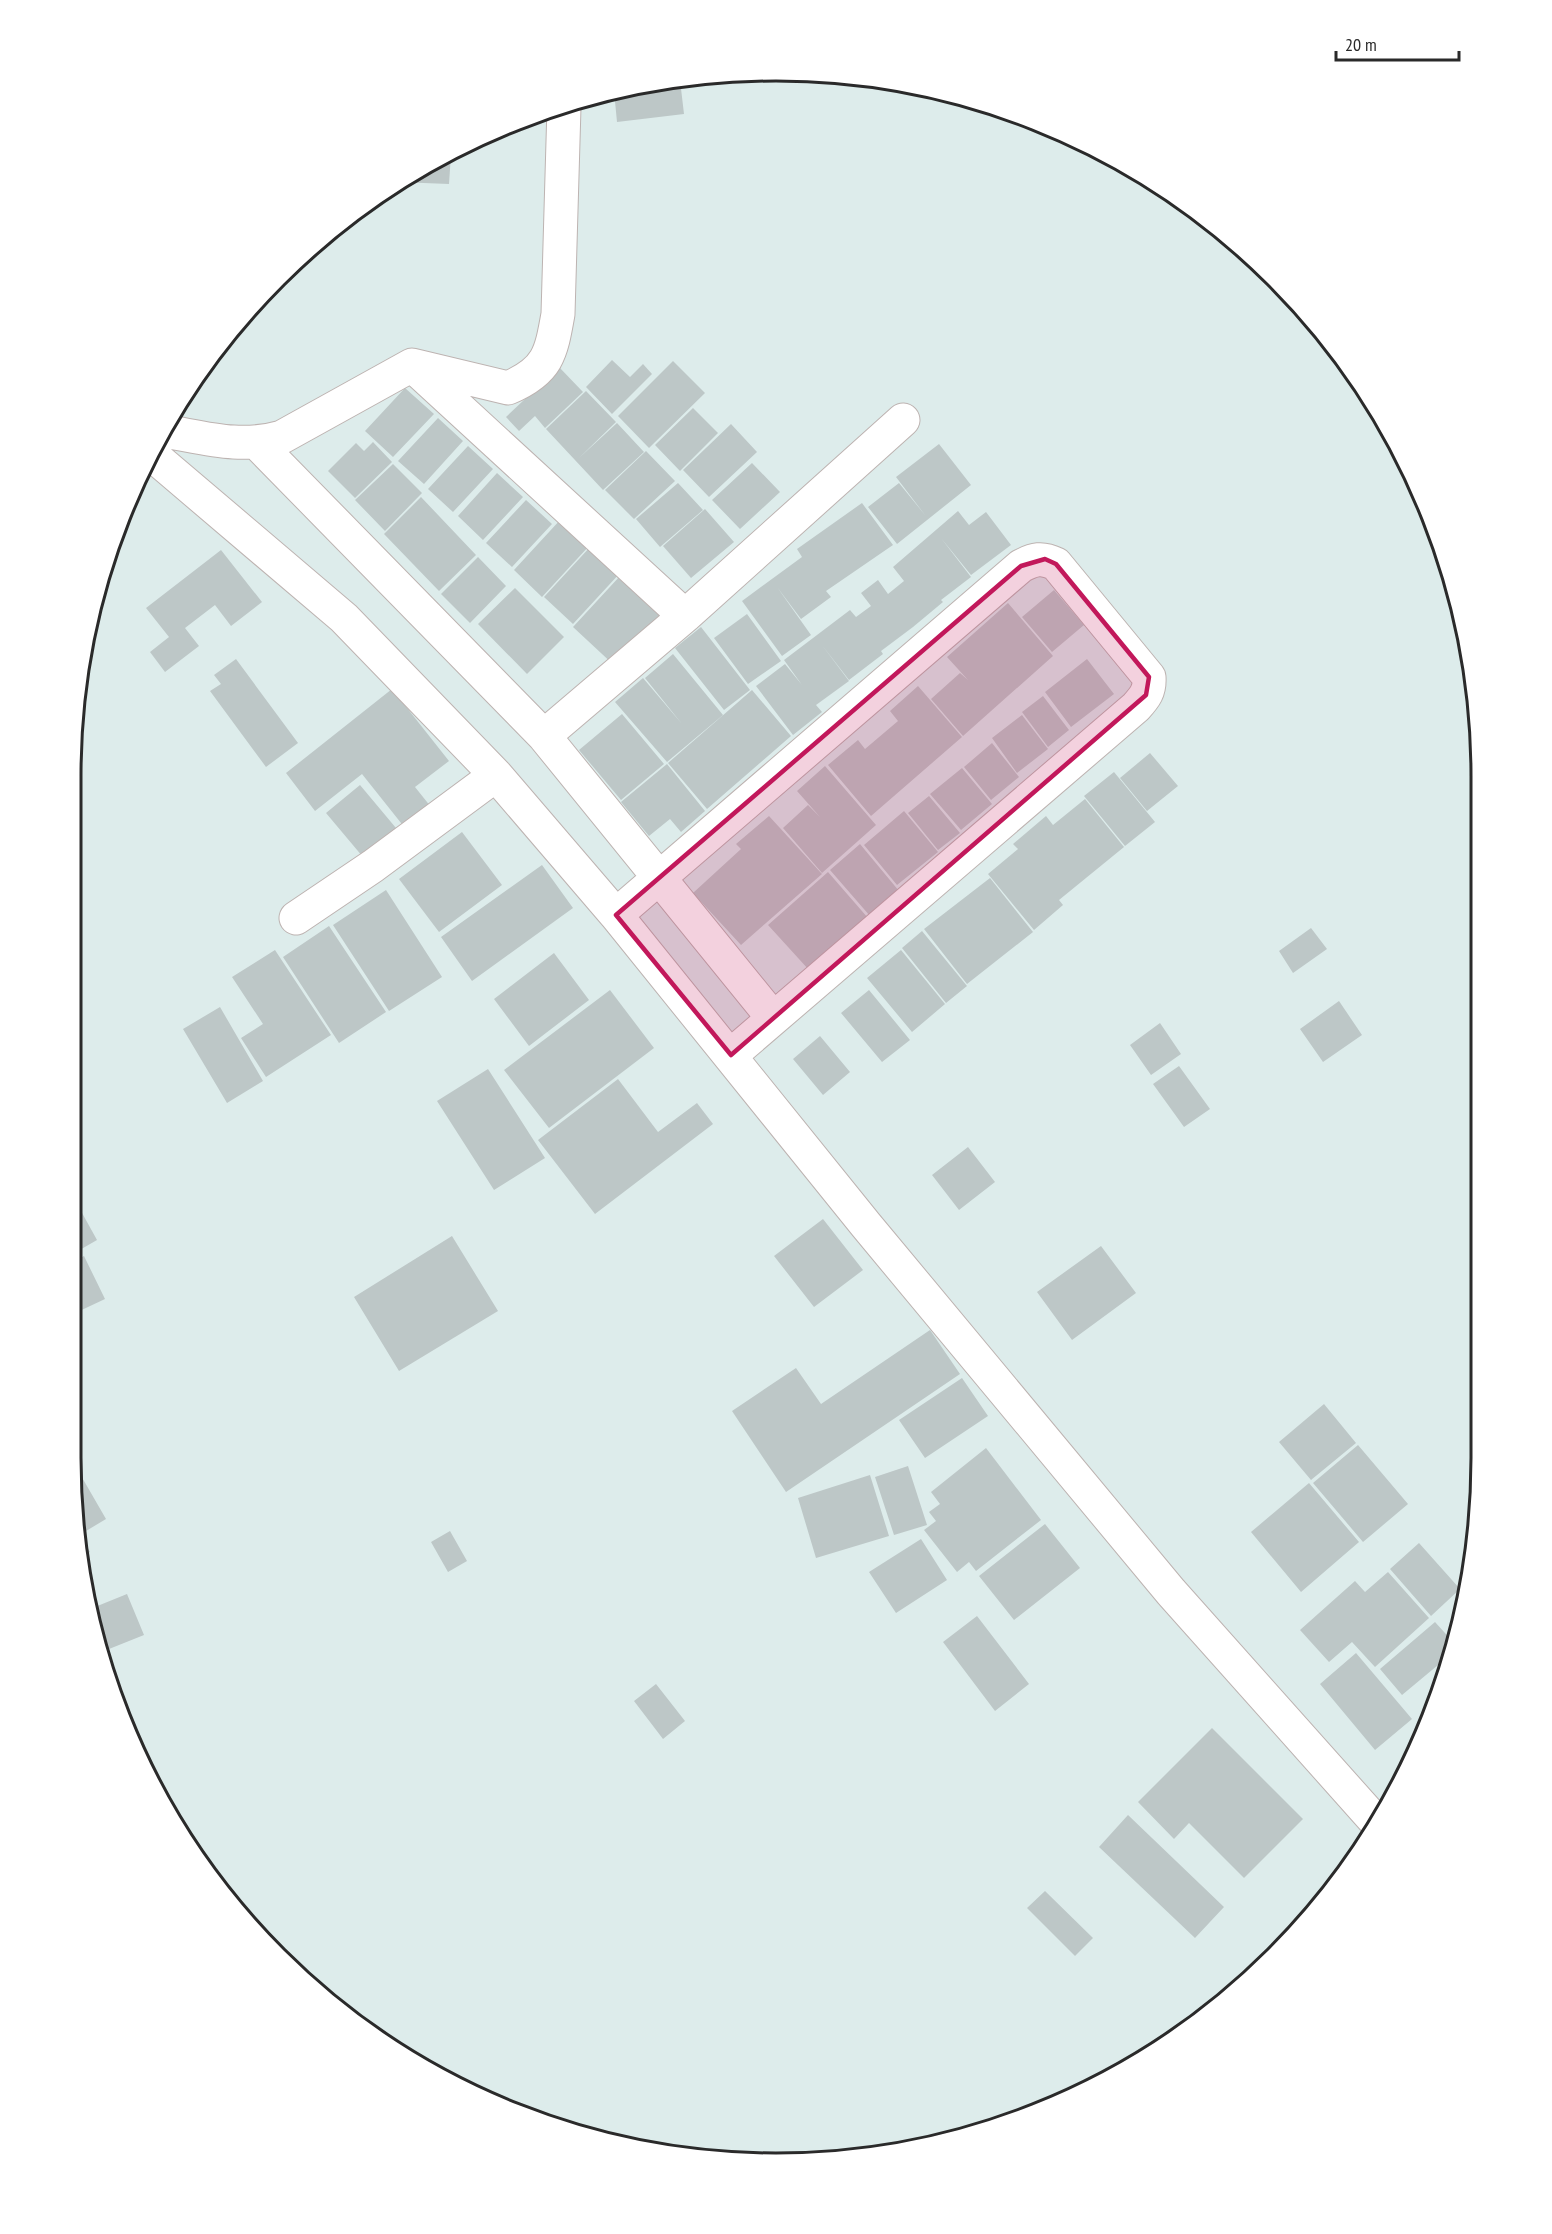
<svg xmlns="http://www.w3.org/2000/svg" width="1552" height="2234" font-family="'PT Sans Narrow',sans-serif">
  <style>
    .building { fill: #bdc7c7 }
    .lines { fill: none; stroke-linecap: round; stroke-linejoin: round }
    .minor-casing { stroke: #bdb3b1; stroke-width: 35 }
    .minor { stroke: #fff; stroke-width: 33 }
    .marked { fill: #c2185b; fill-opacity: 0.2; stroke: #c2185b; stroke-width: 4.5; stroke-linejoin: round }
    .rim { fill: none; stroke: #2a2a2a; stroke-width: 3 }
  </style>
  <rect width="100%" height="100%" fill="#ddeceb"/>
  <path class="building" d="M 680,80 L 684,114 L 617,122 L 614,91 L 639,84 Z
    M 451,154 L 449,184 L 398,182 Z
    M 612,360 L 630,377 L 643,364 L 652,374 L 612,414 L 586,387 Z
    M 673,361 L 705,393 L 649,448 L 618,416 Z
    M 559,367 L 583,392 L 545,428 L 535,416 L 519,431 L 506,417 Z
    M 405,388 L 434,414 L 393,457 L 365,431 Z
    M 586,391 L 616,422 L 579,458 L 617,423 L 644,452 L 603,490 L 546,429 Z
    M 693,408 L 718,433 L 680,471 L 655,445 Z
    M 438,418 L 463,441 L 424,484 L 398,461 Z
    M 731,424 L 757,452 L 709,497 L 683,470 Z
    M 373,442 L 392,462 L 355,498 L 328,471 L 356,443 L 364,451 Z
    M 939,444 L 971,485 L 897,544 L 868,507 L 899,483 L 925,515 L 896,477 Z
    M 468,446 L 493,469 L 453,512 L 428,489 Z
    M 646,451 L 675,481 L 634,519 L 605,490 Z
    M 752,463 L 780,492 L 740,529 L 712,500 Z
    M 393,464 L 422,493 L 385,531 L 355,500 Z
    M 497,473 L 523,497 L 483,540 L 458,516 Z
    M 678,483 L 703,510 L 660,547 L 636,519 Z
    M 421,497 L 476,555 L 439,591 L 384,534 Z
    M 526,500 L 552,524 L 512,567 L 486,543 Z
    M 862,503 L 893,545 L 826,591 L 831,597 L 801,619 L 777,587 L 811,635 L 782,656 L 742,601 L 802,557 L 797,549 Z
    M 705,509 L 734,542 L 691,578 L 663,546 Z
    M 958,511 L 969,525 L 986,512 L 1011,545 L 971,575 L 941,538 L 971,577 L 941,600 L 943,602 L 913,627 L 881,651 L 883,654 L 849,680 L 822,645 L 849,681 L 816,705 L 822,712 L 793,735 L 756,686 L 785,664 L 802,685 L 784,660 L 850,610 L 856,617 L 871,606 L 861,593 L 878,580 L 888,594 L 904,581 L 893,567 Z
    M 561,519 L 589,546 L 542,597 L 514,570 Z
    M 591,546 L 620,573 L 573,624 L 544,597 Z
    M 221,550 L 262,602 L 231,626 L 215,605 L 185,628 L 199,646 L 165,672 L 150,652 L 169,637 L 146,608 Z
    M 478,557 L 506,586 L 470,623 L 441,594 Z
    M 620,576 L 664,616 L 616,667 L 573,627 Z
    M 515,588 L 564,637 L 527,674 L 478,624 Z
    M 1054,590 L 1084,625 L 1052,652 L 1022,617 Z
    M 1008,603 L 1053,656 L 963,736 L 931,699 L 960,673 L 968,680 L 947,657 Z
    M 747,614 L 781,661 L 748,684 L 714,638 Z
    M 701,627 L 750,690 L 724,710 L 675,648 Z
    M 673,654 L 723,715 L 667,762 L 615,702 L 643,678 L 682,724 L 645,678 Z
    M 236,659 L 298,743 L 266,767 L 210,691 L 221,684 L 214,675 Z
    M 1087,659 L 1114,694 L 1071,727 L 1045,692 Z
    M 918,686 L 962,737 L 871,816 L 828,765 L 858,740 L 865,749 L 898,721 L 890,711 Z
    M 392,689 L 449,761 L 415,787 L 431,807 L 405,828 L 362,774 L 315,811 L 286,773 Z
    M 752,690 L 791,736 L 707,809 L 668,763 Z
    M 1043,696 L 1069,730 L 1048,747 L 1022,712 Z
    M 622,714 L 664,764 L 621,800 L 579,750 Z
    M 1022,715 L 1048,749 L 1017,773 L 992,738 Z
    M 992,743 L 1019,777 L 991,800 L 964,767 Z
    M 1150,753 L 1178,786 L 1147,811 L 1120,778 Z
    M 667,764 L 705,811 L 681,832 L 670,819 L 649,836 L 621,802 Z
    M 825,766 L 876,825 L 822,873 L 783,828 L 808,805 L 820,817 L 797,791 Z
    M 962,768 L 992,804 L 961,830 L 930,794 Z
    M 1114,772 L 1155,822 L 1125,846 L 1084,796 Z
    M 360,785 L 401,834 L 368,863 L 326,813 Z
    M 929,796 L 960,833 L 938,850 L 908,813 Z
    M 1085,799 L 1124,847 L 1059,900 L 1063,905 L 1034,930 L 988,874 L 1018,849 L 1013,844 L 1046,816 L 1053,825 Z
    M 904,811 L 938,852 L 897,885 L 864,845 Z
    M 769,816 L 822,874 L 741,945 L 693,893 L 741,849 L 736,844 Z
    M 462,832 L 502,885 L 439,932 L 399,879 Z
    M 860,844 L 899,891 L 870,916 L 830,870 Z
    M 542,865 L 573,908 L 472,981 L 441,937 Z
    M 828,872 L 868,918 L 809,970 L 768,925 Z
    M 990,878 L 1033,932 L 967,984 L 924,929 Z
    M 386,890 L 442,977 L 389,1011 L 333,925 Z
    M 329,926 L 386,1012 L 339,1043 L 283,957 Z
    M 1311,928 L 1327,949 L 1293,973 L 1279,951 Z
    M 922,931 L 967,986 L 946,1003 L 902,948 Z
    M 275,950 L 331,1035 L 266,1077 L 241,1038 L 263,1024 L 232,977 Z
    M 901,950 L 945,1004 L 912,1032 L 867,978 Z
    M 554,953 L 589,1000 L 529,1046 L 494,999 Z
    M 610,990 L 654,1048 L 549,1128 L 504,1070 Z
    M 869,990 L 910,1040 L 882,1062 L 841,1013 Z
    M 1339,1001 L 1362,1035 L 1323,1062 L 1300,1029 Z
    M 220,1007 L 263,1081 L 227,1103 L 183,1029 Z
    M 1160,1023 L 1181,1054 L 1151,1075 L 1130,1045 Z
    M 820,1036 L 850,1072 L 823,1095 L 793,1059 Z
    M 1179,1066 L 1210,1109 L 1184,1127 L 1153,1084 Z
    M 488,1069 L 545,1158 L 494,1190 L 437,1101 Z
    M 618,1079 L 658,1132 L 697,1103 L 713,1124 L 595,1214 L 538,1140 Z
    M 968,1147 L 995,1182 L 959,1210 L 932,1175 Z
    M 71,1193 L 97,1240 L 71,1255 Z
    M 823,1219 L 863,1270 L 814,1307 L 774,1256 Z
    M 452,1236 L 498,1311 L 399,1371 L 354,1297 Z
    M 1101,1246 L 1136,1293 L 1072,1340 L 1037,1292 Z
    M 84,1256 L 105,1299 L 71,1315 L 71,1263 Z
    M 930,1330 L 960,1374 L 786,1492 L 732,1411 L 796,1368 L 821,1404 Z
    M 962,1378 L 988,1416 L 925,1458 L 899,1420 Z
    M 1324,1404 L 1356,1443 L 1311,1480 L 1279,1442 Z
    M 1358,1445 L 1408,1504 L 1363,1542 L 1313,1483 Z
    M 986,1448 L 1041,1520 L 976,1571 L 969,1562 L 957,1572 L 924,1530 L 936,1521 L 929,1512 L 940,1504 L 931,1492 Z
    M 908,1466 L 927,1525 L 894,1535 L 875,1477 Z
    M 80,1474 L 106,1519 L 81,1534 L 73,1478 Z
    M 870,1475 L 889,1536 L 816,1558 L 798,1498 Z
    M 1309,1483 L 1359,1542 L 1301,1592 L 1251,1532 Z
    M 1045,1524 L 1080,1568 L 1014,1620 L 979,1576 Z
    M 450,1531 L 467,1561 L 448,1572 L 431,1542 Z
    M 81,1538 L 90,1552 L 83,1556 L 83,1552 Z
    M 921,1539 L 947,1580 L 896,1613 L 869,1572 Z
    M 1419,1543 L 1460,1589 L 1431,1616 L 1390,1569 Z
    M 1388,1572 L 1429,1618 L 1375,1667 L 1352,1642 L 1329,1662 L 1300,1630 L 1355,1581 L 1365,1592 Z
    M 127,1594 L 144,1635 L 99,1653 L 90,1609 Z
    M 977,1616 L 1029,1684 L 995,1711 L 943,1642 Z
    M 1435,1622 L 1454,1643 L 1450,1655 L 1402,1695 L 1380,1669 Z
    M 1356,1653 L 1412,1719 L 1375,1750 L 1320,1684 Z
    M 656,1684 L 685,1721 L 663,1739 L 634,1701 Z
    M 117,1696 L 128,1730 L 126,1731 L 114,1697 Z
    M 1212,1728 L 1303,1819 L 1244,1878 L 1189,1823 L 1174,1839 L 1138,1802 Z
    M 1128,1815 L 1224,1907 L 1195,1938 L 1099,1847 Z
    M 1045,1891 L 1093,1938 L 1075,1956 L 1027,1908 Z"/>
  <g class="lines">
    <defs>
      <path id="minor" d="M 413,366 L 685,616 L 544,736
        M 164,431 C 206,438 240,449 282,437 L 412,365 L 508,388 C 548,371 551,354 558,314 L 564,107
        M 258,444 L 544,736 L 773,1018
        M 150,453 L 344,618 L 496,775 L 616,915 L 866,1225 L 1171,1592 L 1377,1823
        M 685,616 L 903,420
        M 616,915 L 1021,566 C 1034,559 1042,557 1056,564 L 1149,677 C 1150,691 1145,697 1136,707 L 731,1055
        M 296,918 L 373,866 L 496,775"/>
    </defs>
    <use href="#minor" class="minor-casing"/>
    <use href="#minor" class="minor"/>
  </g>
  <path class="marked" d="M 1045,559 L 1056,564 L 1149,677 L 1146,695 L 731,1055 L 616,915 L 1021,566 Z"/>
  <path d="M0 0H1552V2234H0ZM776 81H776A695 695 0 0 1 1471 776V1458A695 695 0 0 1 776 2153H776A695 695 0 0 1 81 1458V776A695 695 0 0 1 776 81Z" fill="#fff" fill-rule="evenodd"/>
  <path class="rim" d="M776 81H776A695 695 0 0 1 1471 776V1458A695 695 0 0 1 776 2153H776A695 695 0 0 1 81 1458V776A695 695 0 0 1 776 81Z"/>
  <path d="M1336 51v9h123v-9" fill="none" stroke="#2a2a2a" stroke-width="3"/>
  <text x="1345" y="51" font-size="18" fill="#2a2a2a" stroke="#ffffff" stroke-width="4.5" paint-order="stroke">20 m</text>
</svg>
